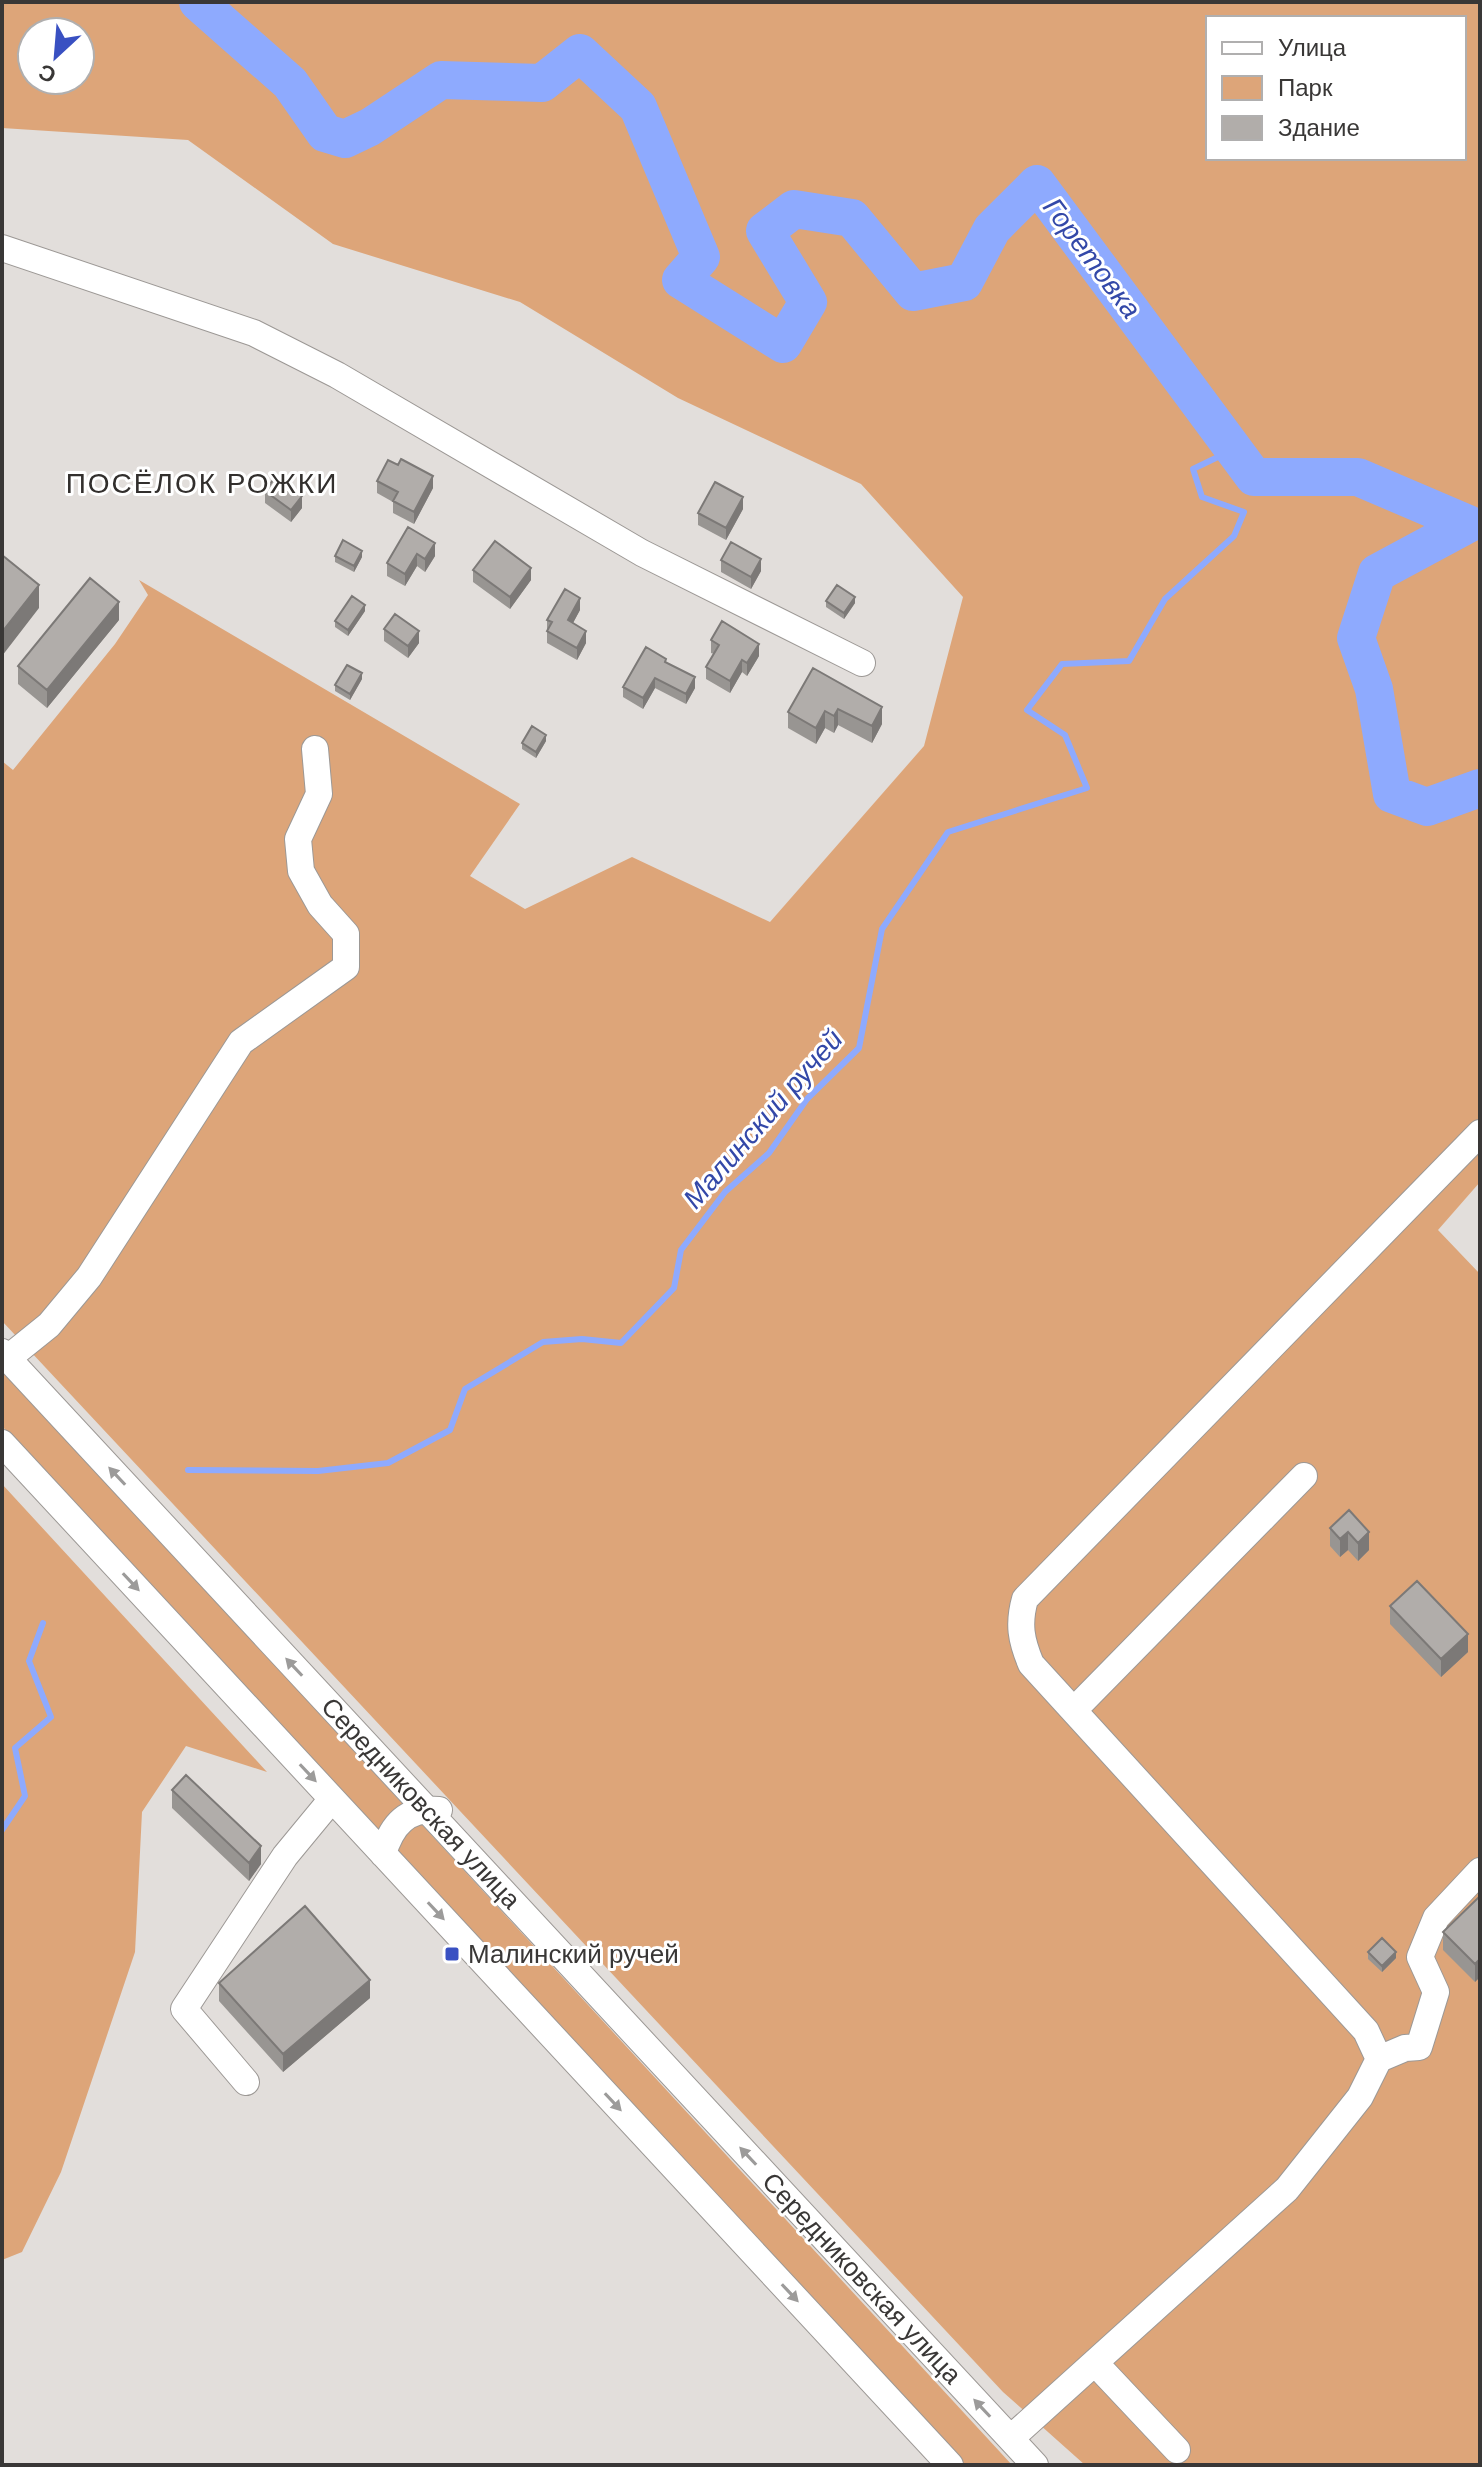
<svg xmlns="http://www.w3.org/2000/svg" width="1482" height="2467" font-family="Arial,sans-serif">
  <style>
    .green { fill: #dda579; fill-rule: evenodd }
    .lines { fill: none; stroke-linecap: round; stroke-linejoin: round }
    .stream { stroke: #8eaafe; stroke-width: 6 }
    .river { stroke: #8eaafe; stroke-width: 38 }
    .minor-casing { stroke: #9c9895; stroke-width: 28 }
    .minor { stroke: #fff; stroke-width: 26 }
    .wall { fill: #989592 }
    .shaded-wall { fill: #7c7977 }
    .building { fill: #b1adaa; stroke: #7c7977; stroke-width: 2 }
    .oneway { fill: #9c9b9a }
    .poi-dot { fill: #3950c2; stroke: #fff; stroke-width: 3 }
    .labels { text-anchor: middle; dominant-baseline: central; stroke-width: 6; stroke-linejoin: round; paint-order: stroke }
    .street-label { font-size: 26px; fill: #393736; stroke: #fff }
    .poi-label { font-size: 26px; fill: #393736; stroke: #fff; text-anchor: start }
    .water-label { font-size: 28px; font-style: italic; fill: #3348a8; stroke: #fff }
    .neighbourhood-label { font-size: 28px; letter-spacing: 2px; fill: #322f2d; stroke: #fff }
  </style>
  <rect width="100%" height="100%" fill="#e2dedb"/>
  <path class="green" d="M 2,2 L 1480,2 L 1480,1182 L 1438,1230 L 1480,1274 L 1480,2465 L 1085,2465 L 1003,2392 L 2,1321 L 2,761 L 13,770 L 115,644 L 148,595 L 139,580 L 520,804 L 470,876 L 525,909 L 632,857 L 770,922 L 924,746 L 963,597 L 861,484 L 678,398 L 520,302 L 333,244 L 188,140 L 2,128 ZM 1208,18 L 1464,18 L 1464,158 L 1208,158 ZM 32,32 L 80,32 L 80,80 L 32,80 Z
    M 2,1369 L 1012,2465 L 958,2465 L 2,1426 Z
    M 2,1484 L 267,1772 L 186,1746 L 142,1812 L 135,1952 L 61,2172 L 22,2252 L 2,2260 Z"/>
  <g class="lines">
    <path class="stream" d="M 188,1470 L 318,1471 L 388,1463 L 450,1430 L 465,1389 L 543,1342 L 582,1339 L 621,1343 L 674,1288 L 681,1250 L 725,1192 L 769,1153 L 807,1099 L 859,1048 L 882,929 L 948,832 L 1087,788 L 1065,735 L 1027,710 L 1062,664 L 1129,661 L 1165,599 L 1234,536 L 1244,512 L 1202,497 L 1193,469 L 1222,455 L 1230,444
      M 2,1830 L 25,1796 L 15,1748 L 51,1717 L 29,1661 L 43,1623"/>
    <path class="river" d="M 198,2 L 290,83 L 325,133 L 345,139 L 370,127 L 441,80 L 542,83 L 580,53 L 638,107 L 701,257 L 681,280 L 783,344 L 808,302 L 765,231 L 794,209 L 852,218 L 913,292 L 964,282 L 992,229 L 1037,184 L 1254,477 L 1358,477 L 1468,524 L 1377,573 L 1356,638 L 1374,689 L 1392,794 L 1427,807 L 1480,788"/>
    <defs>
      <path id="minor" d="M 2,248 L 254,333 L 337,375 L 642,553 L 862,663
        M 2,1352 L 1035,2465
        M 8,1358 L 49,1325 L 89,1277 L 241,1042 L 346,967 L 346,934 L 320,905 L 301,871 L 298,839 L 319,794 L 315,749
        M 2,1443 L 950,2465
        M 1074,1710 L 1304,1476
        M 383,1854 C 392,1824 407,1808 439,1810
        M 1379,2059 L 1405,2048 L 1419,2047 L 1436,1992 L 1420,1957 L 1436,1918 L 1480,1871
        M 246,2082 L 184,2009 L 285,1856 L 332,1799
        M 1096,2364 L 1177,2450
        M 1011,2438 L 1287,2189 L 1360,2097 L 1379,2059 L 1366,2031 L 1031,1664 C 1021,1640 1018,1624 1025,1599 L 1480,1133"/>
    </defs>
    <use href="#minor" class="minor-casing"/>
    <use href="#minor" class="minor"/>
  </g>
  <path class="wall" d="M 377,481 L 433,488 L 414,524 L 393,513 L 393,502 L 377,493 Z
    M 265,491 L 302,508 L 291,522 L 265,503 Z
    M 743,509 L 726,540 L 698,525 L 698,513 Z
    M 408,527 L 435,556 L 425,572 L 417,566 L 405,586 L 387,576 L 387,563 Z
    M 335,556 L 362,557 L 354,572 L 335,562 Z
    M 721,560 L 761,571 L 751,589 L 721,572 Z
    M 473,570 L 531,580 L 510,609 L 473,582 Z
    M 826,601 L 855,603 L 844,619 L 826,607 Z
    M 580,610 L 573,623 L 586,643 L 577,660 L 547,643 L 547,620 Z
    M 365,611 L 348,636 L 335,627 L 335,621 Z
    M 119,620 L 47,708 L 18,684 L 18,666 Z
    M 384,629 L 419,643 L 408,658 L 384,641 Z
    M 711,640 L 759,656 L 747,676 L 742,672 L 730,693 L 706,679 L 706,667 L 714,654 L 711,653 Z
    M 666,663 L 695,688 L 686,704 L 655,688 L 643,709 L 623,697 L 623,687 Z
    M 813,668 L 882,724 L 872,743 L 838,725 L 834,733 L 825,728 L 816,744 L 788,728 L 788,712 Z
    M 362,679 L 350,700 L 335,691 L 335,685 Z
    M 546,741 L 536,758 L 522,749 L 522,743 Z
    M 1349,1510 L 1369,1550 L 1358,1561 L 1348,1550 L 1340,1557 L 1330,1546 L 1330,1528 Z
    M 1390,1606 L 1468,1652 L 1441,1677 L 1390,1624 Z
    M 172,1790 L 261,1864 L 249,1881 L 172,1808 Z
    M 1480,1896 L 1480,1979 L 1479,1978 L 1475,1982 L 1443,1950 L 1443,1932 Z
    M 1368,1952 L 1396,1958 L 1382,1972 L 1368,1959 Z
    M 219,1983 L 370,1998 L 283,2072 L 219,2001 Z"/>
  <path class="shaded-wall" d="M 433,476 L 433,488 L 414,524 L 414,512 Z
    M 302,496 L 302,508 L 291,522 L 291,510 Z
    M 743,497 L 743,509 L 726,540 L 726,528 Z
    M 435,543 L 435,556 L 425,572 L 425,559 Z
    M 362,551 L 362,557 L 354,572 L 354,566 Z
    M 417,554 L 417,566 L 405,586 L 405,574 Z
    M 761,559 L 761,571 L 751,589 L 751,577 Z
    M 531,568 L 531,580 L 510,609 L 510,597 Z
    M 39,585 L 39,608 L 2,656 L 2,632 Z
    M 855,597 L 855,603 L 844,619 L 844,613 Z
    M 580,598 L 580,610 L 568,632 L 568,620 Z
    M 119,602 L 119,620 L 47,708 L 47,690 Z
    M 365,605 L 365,611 L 348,636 L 348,630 Z
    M 419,631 L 419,643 L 408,658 L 408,646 Z
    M 586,631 L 586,643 L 577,660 L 577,648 Z
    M 759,644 L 759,656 L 747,676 L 747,663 Z
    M 742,660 L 742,672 L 730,693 L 730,681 Z
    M 362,673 L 362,679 L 350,700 L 350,694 Z
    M 695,677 L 695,688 L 686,704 L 686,694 Z
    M 655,678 L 655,688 L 643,709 L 643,698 Z
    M 882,707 L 882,724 L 872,743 L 872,726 Z
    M 838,709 L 838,725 L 834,733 L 834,716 Z
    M 825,711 L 825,728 L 816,744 L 816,728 Z
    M 546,735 L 546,741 L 536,758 L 536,752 Z
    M 1348,1532 L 1348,1550 L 1340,1557 L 1340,1539 Z
    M 1369,1532 L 1369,1550 L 1358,1561 L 1358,1543 Z
    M 1468,1634 L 1468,1652 L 1441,1677 L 1441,1659 Z
    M 261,1846 L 261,1864 L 249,1881 L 249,1863 Z
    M 1396,1952 L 1396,1958 L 1382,1972 L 1382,1966 Z
    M 1479,1960 L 1479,1978 L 1475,1982 L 1475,1964 Z
    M 370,1980 L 370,1998 L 283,2072 L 283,2054 Z"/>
  <path class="building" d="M 401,459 L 433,476 L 414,512 L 393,501 L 398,492 L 377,481 L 388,460 L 398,465 Z
    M 276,476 L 302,496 L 291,510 L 265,491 Z
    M 715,482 L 743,497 L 726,528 L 698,513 Z
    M 408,527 L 435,543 L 425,559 L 417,554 L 405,574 L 387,563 Z
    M 343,540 L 362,551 L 354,566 L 335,556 Z
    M 495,541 L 531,568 L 510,597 L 473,570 Z
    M 731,542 L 761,559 L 751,577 L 721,560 Z
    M 2,555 L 39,585 L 2,632 Z
    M 90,578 L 119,602 L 47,690 L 18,666 Z
    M 837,585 L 855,597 L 844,613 L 826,601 Z
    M 565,589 L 580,598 L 568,620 L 586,631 L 577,648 L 547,631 L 552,622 L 547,620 Z
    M 352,596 L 365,605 L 348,630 L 335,621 Z
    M 395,614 L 419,631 L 408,646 L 384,629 Z
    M 722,621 L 759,644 L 747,663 L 742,660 L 730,681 L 706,667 L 719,645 L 711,640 Z
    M 646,647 L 666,659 L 665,662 L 695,677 L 686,694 L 655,678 L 643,698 L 623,687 Z
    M 347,665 L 362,673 L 350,694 L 335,685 Z
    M 813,668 L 882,707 L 872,726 L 838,709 L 834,716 L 825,711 L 816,728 L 788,712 Z
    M 532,726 L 546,735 L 536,752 L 522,743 Z
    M 1349,1510 L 1369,1532 L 1358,1543 L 1348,1532 L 1340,1539 L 1330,1528 Z
    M 1417,1581 L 1468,1634 L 1441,1659 L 1390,1606 Z
    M 186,1775 L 261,1846 L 249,1863 L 172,1790 Z
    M 1480,1896 L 1480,1961 L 1479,1960 L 1475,1964 L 1443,1932 Z
    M 305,1906 L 370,1980 L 283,2054 L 219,1983 Z
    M 1382,1938 L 1396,1952 L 1382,1966 L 1368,1952 Z"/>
  <defs><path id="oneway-solid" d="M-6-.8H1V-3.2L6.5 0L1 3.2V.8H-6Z" transform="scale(2)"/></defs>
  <g class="oneway">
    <use href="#oneway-solid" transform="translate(117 1476) rotate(-133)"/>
    <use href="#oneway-solid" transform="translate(131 1582) rotate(47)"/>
    <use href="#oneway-solid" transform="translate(294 1667) rotate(-133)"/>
    <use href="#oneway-solid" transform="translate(308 1773) rotate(47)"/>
    <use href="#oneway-solid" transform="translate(436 1911) rotate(47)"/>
    <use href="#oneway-solid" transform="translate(613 2102) rotate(47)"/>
    <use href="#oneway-solid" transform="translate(748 2156) rotate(-133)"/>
    <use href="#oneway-solid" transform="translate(790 2293) rotate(47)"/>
    <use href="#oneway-solid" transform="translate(982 2408) rotate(-133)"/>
  </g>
  <rect class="poi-dot" x="444" y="1946" width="16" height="16" rx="4"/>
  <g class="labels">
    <g class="street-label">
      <text transform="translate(421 1803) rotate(47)">Середниковская улица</text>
      <text transform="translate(862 2278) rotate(47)">Середниковская улица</text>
    </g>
    <g class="poi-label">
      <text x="468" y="1954">Малинский ручей</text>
    </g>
    <g class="water-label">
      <text transform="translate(1092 258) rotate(53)">Горетовка</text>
      <text transform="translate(763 1119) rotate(-49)">Малинский ручей</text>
    </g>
    <g class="neighbourhood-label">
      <text x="202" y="483">ПОСЁЛОК РОЖКИ</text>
    </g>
  </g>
  <rect width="1482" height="2467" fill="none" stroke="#393736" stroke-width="8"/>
  <rect x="1206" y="16" width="260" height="144" fill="#ffffff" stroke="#b0afaf" stroke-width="2"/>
  <rect x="1222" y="42" width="40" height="12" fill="#ffffff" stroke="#b0afaf" stroke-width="2"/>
  <text x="1278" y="56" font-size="24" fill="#393736">Улица</text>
  <rect x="1222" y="76" width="40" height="24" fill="#dda579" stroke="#b0afaf" stroke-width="2"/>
  <text x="1278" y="96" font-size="24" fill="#393736">Парк</text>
  <rect x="1222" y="116" width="40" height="24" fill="#b1adaa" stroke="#b0afaf" stroke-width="2"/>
  <text x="1278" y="136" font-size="24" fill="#393736">Здание</text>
  <g transform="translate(56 56) rotate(206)"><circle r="38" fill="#ffffff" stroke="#b0afaf" stroke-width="2"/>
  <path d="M0-6L14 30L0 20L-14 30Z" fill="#3950c2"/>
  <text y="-12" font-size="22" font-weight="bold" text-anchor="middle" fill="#393736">С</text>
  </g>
</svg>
